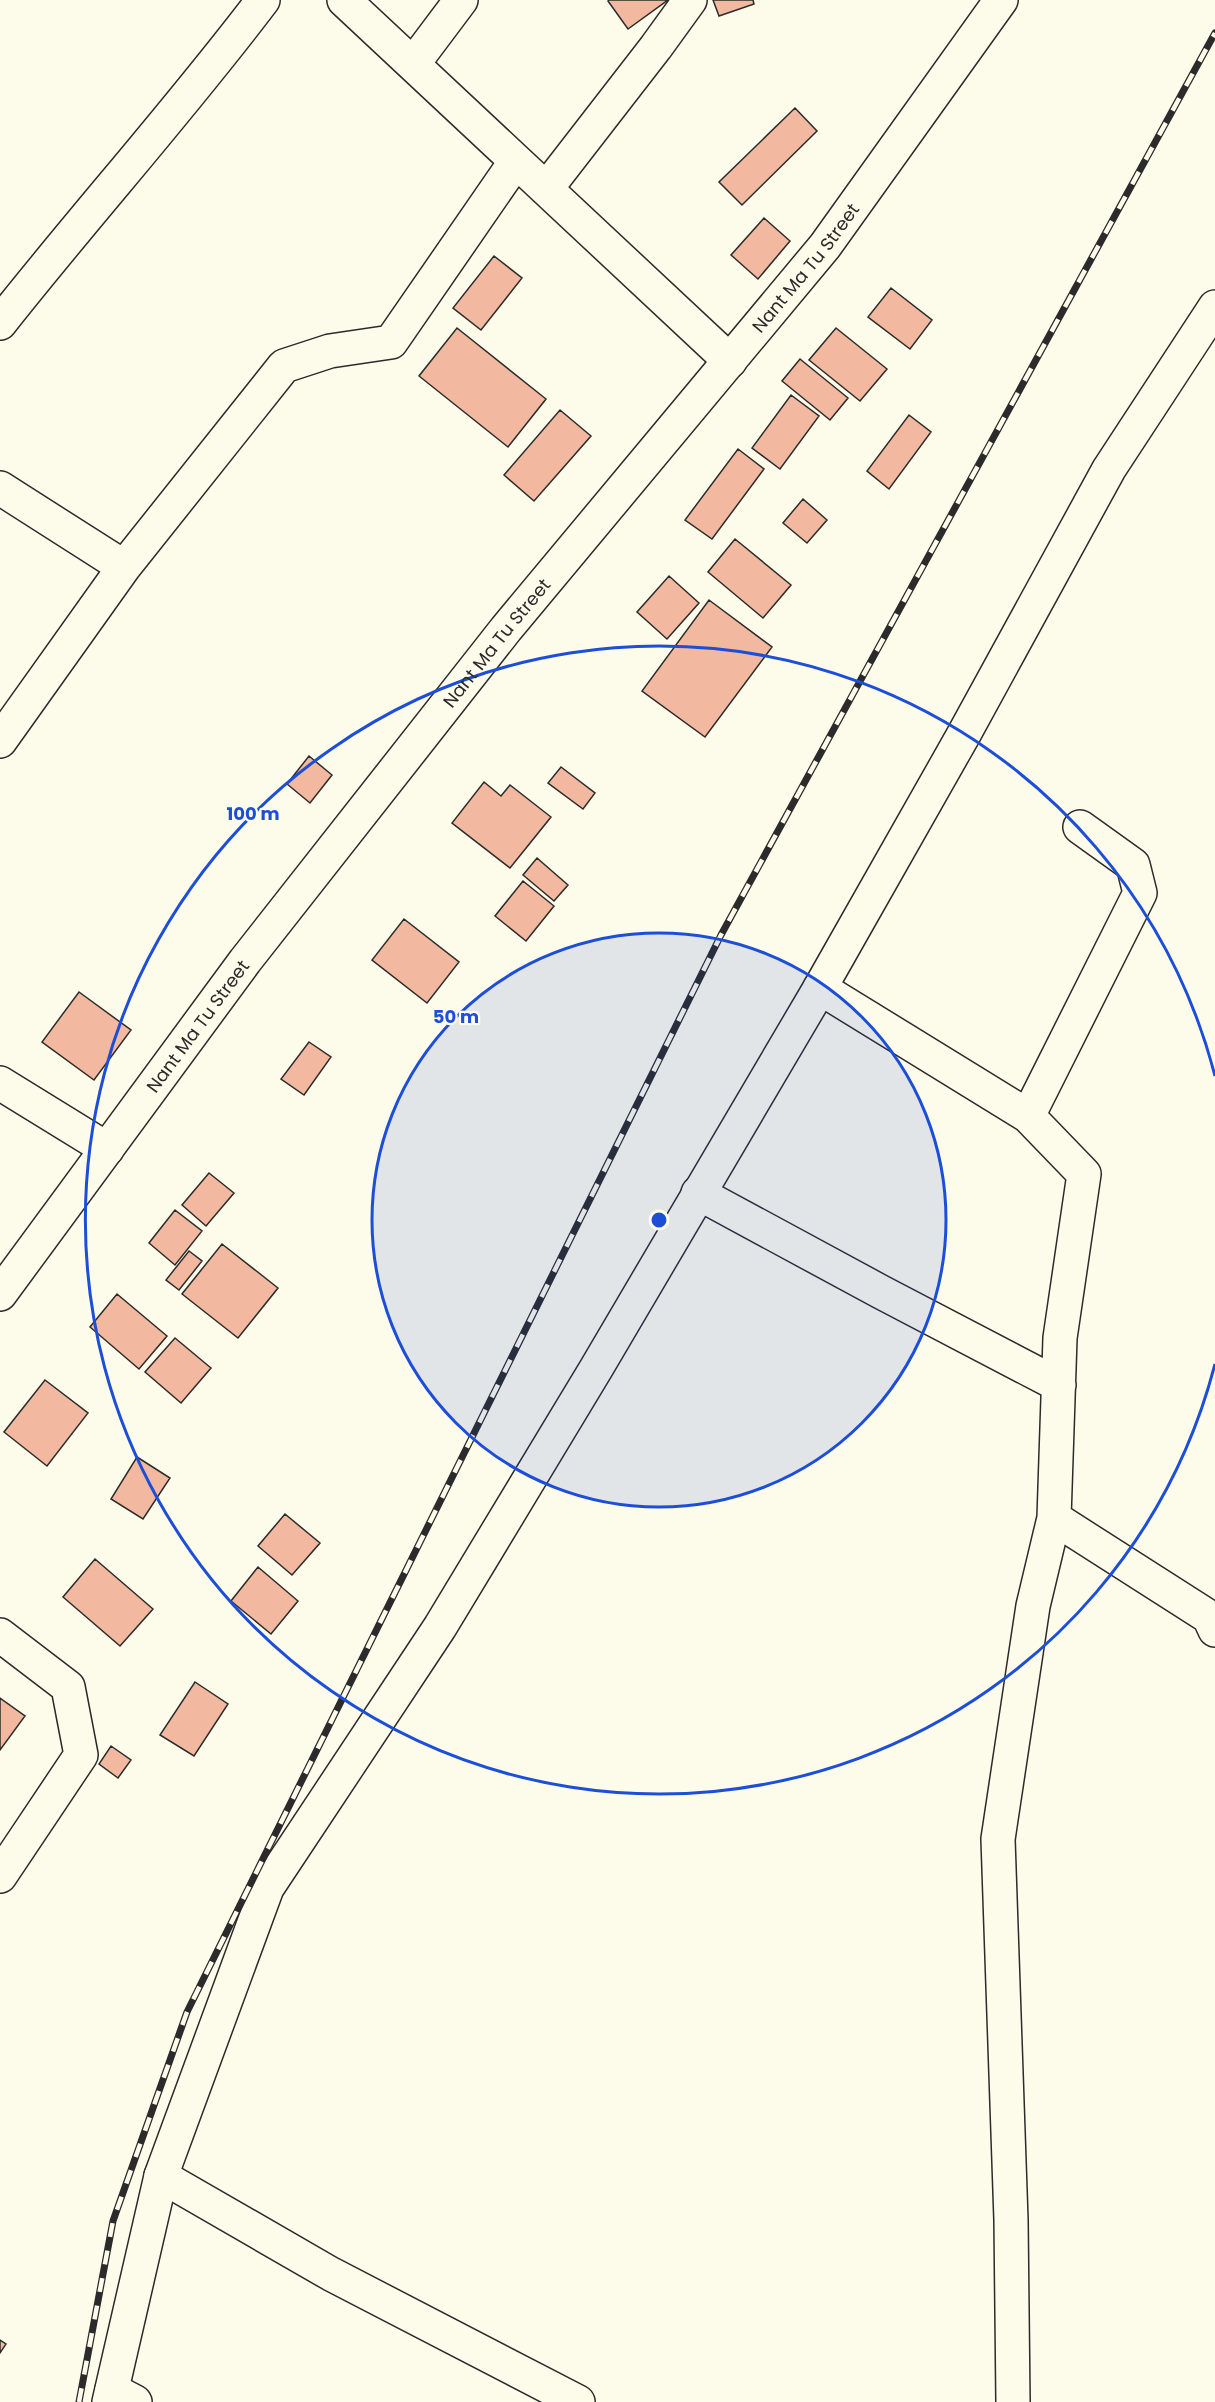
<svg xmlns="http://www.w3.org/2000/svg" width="1215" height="2402" font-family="Poppins,sans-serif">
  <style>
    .building { fill: #f2b8a0; stroke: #2b2b2b; stroke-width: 1.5 }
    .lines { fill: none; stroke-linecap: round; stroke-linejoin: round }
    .street-casing { stroke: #2b2b2b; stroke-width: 36 }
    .secondary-casing { stroke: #2b2b2b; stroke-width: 36 }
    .street { stroke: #fdfbea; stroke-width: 33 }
    .secondary { stroke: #fdfbea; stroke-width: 33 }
    .rail-casing { stroke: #2b2b2b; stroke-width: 7 }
    .rail { stroke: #fdfbea; stroke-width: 4.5; stroke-dasharray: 14; stroke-linecap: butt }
    .ring { fill: none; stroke: #1d4ed8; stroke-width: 3 }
    .labels { text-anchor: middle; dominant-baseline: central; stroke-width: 4.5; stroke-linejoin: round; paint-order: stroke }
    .street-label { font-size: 18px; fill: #2b2b2b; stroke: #fdfbea }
    .centre { fill: #1d4ed8; stroke: #fdfbea; stroke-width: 3 }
    .ring-label { font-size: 18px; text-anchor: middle; font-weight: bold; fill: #1d4ed8; stroke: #fdfbea; stroke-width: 4.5; stroke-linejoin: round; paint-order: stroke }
  </style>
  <rect width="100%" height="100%" fill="#fdfbea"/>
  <path class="building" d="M 609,0 L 668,0 L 628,29 L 608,1 Z
    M 713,0 L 753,0 L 754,4 L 719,16 Z
    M 795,108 L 817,131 L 742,205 L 719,182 Z
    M 764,218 L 790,241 L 758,279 L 731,255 Z
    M 494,256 L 522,278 L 481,330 L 453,308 Z
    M 891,288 L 932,320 L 910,349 L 868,317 Z
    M 457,328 L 546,399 L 508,447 L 419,376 Z
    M 836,328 L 887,369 L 860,401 L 809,360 Z
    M 800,359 L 848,398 L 830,420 L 782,381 Z
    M 791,395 L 819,416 L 780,469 L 752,448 Z
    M 560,410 L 591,436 L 534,501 L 504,475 Z
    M 909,415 L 931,432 L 889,489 L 867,471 Z
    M 738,449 L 764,469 L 712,539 L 685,520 Z
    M 803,499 L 827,520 L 807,543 L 783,523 Z
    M 735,539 L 791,585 L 763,618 L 708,572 Z
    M 669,576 L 699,603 L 667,639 L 637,612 Z
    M 709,600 L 772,647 L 705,737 L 642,691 Z
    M 309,756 L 332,775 L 310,803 L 287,784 Z
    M 561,767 L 595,793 L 583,809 L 548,783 Z
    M 484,782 L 501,796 L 510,785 L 551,817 L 510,868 L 452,823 Z
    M 537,858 L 568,885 L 554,901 L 523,875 Z
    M 523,881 L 554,906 L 526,941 L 495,916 Z
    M 404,919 L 459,962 L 427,1003 L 372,960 Z
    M 79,992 L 131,1030 L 94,1080 L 42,1042 Z
    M 309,1042 L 331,1057 L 304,1095 L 281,1079 Z
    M 209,1173 L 234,1193 L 206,1226 L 182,1205 Z
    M 175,1210 L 202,1231 L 175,1265 L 149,1243 Z
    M 222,1244 L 278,1288 L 238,1338 L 182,1294 Z
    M 189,1251 L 202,1261 L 179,1290 L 166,1280 Z
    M 117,1294 L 167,1336 L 139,1369 L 90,1327 Z
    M 175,1338 L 211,1368 L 181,1403 L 145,1372 Z
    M 45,1380 L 88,1413 L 47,1466 L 4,1432 Z
    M 137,1457 L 170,1478 L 143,1519 L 111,1499 Z
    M 285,1514 L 320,1543 L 292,1575 L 258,1546 Z
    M 95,1559 L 153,1609 L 120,1646 L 63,1597 Z
    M 258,1567 L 298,1601 L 271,1634 L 231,1601 Z
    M 195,1682 L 228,1704 L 194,1756 L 160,1735 Z
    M 0,1698 L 25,1716 L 0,1750 Z
    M 111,1746 L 131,1760 L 118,1778 L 99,1764 Z
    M 0,2340 L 6,2344 L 0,2353 Z"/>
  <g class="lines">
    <defs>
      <path id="street" d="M 344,0 L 730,361
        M 413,64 L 461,0
        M 546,189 L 656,47 L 690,0
        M 0,323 C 86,214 179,111 263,0
        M 0,488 L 124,567
        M 0,741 L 124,567 L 284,366 L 330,351 L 391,342 L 516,161
        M 820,988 L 1028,1116 L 1084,1174 L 1060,1338 L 1054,1518 L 1033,1606 L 998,1839 L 1011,2220 L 1013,2402
        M 0,1083 L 107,1149
        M 1028,1116 L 1140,893 L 1133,865 L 1080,827
        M 698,1193 L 881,1292 L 1059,1385
        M 1054,1518 L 1209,1617 L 1215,1630
        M 0,1635 L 68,1687 L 81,1755 L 0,1876
        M 161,2176 L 331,2274 L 578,2402
        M 112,2390 L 135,2402"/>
      <g id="secondary">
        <path id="s1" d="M 0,1294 L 245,961 L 506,629 L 825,246 L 1001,0"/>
        <path d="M 109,2402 L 161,2176 L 267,1888 L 440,1627 L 597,1367 L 820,988 L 964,734 L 1109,469 L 1215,307"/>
      </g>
    </defs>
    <use href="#street" class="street-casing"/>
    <use href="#secondary" class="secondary-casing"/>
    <use href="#street" class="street"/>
    <use href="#secondary" class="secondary"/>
    <defs>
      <path id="rail" d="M 79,2402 L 113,2221 L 187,2012 L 721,935 L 1215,33"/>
    </defs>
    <use href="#rail" class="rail-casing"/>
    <use href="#rail" class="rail"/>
  </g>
  <circle cx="659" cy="1220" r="287" fill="#1d4ed8" fill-opacity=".12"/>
  <g class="ring">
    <circle cx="659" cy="1220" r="287"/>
    <path d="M1215 1364A574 574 0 1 1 1215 1076"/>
  </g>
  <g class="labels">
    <g class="street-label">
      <text stroke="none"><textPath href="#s1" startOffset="1305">Nant Ma Tu Street</textPath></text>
      <text stroke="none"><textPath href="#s1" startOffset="819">Nant Ma Tu Street</textPath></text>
      <text stroke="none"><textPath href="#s1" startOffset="333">Nant Ma Tu Street</textPath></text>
    </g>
  </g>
  <circle cx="659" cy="1220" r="9" class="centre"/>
  <g class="ring-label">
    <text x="253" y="820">100 m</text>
    <text x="456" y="1023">50 m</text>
  </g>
</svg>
